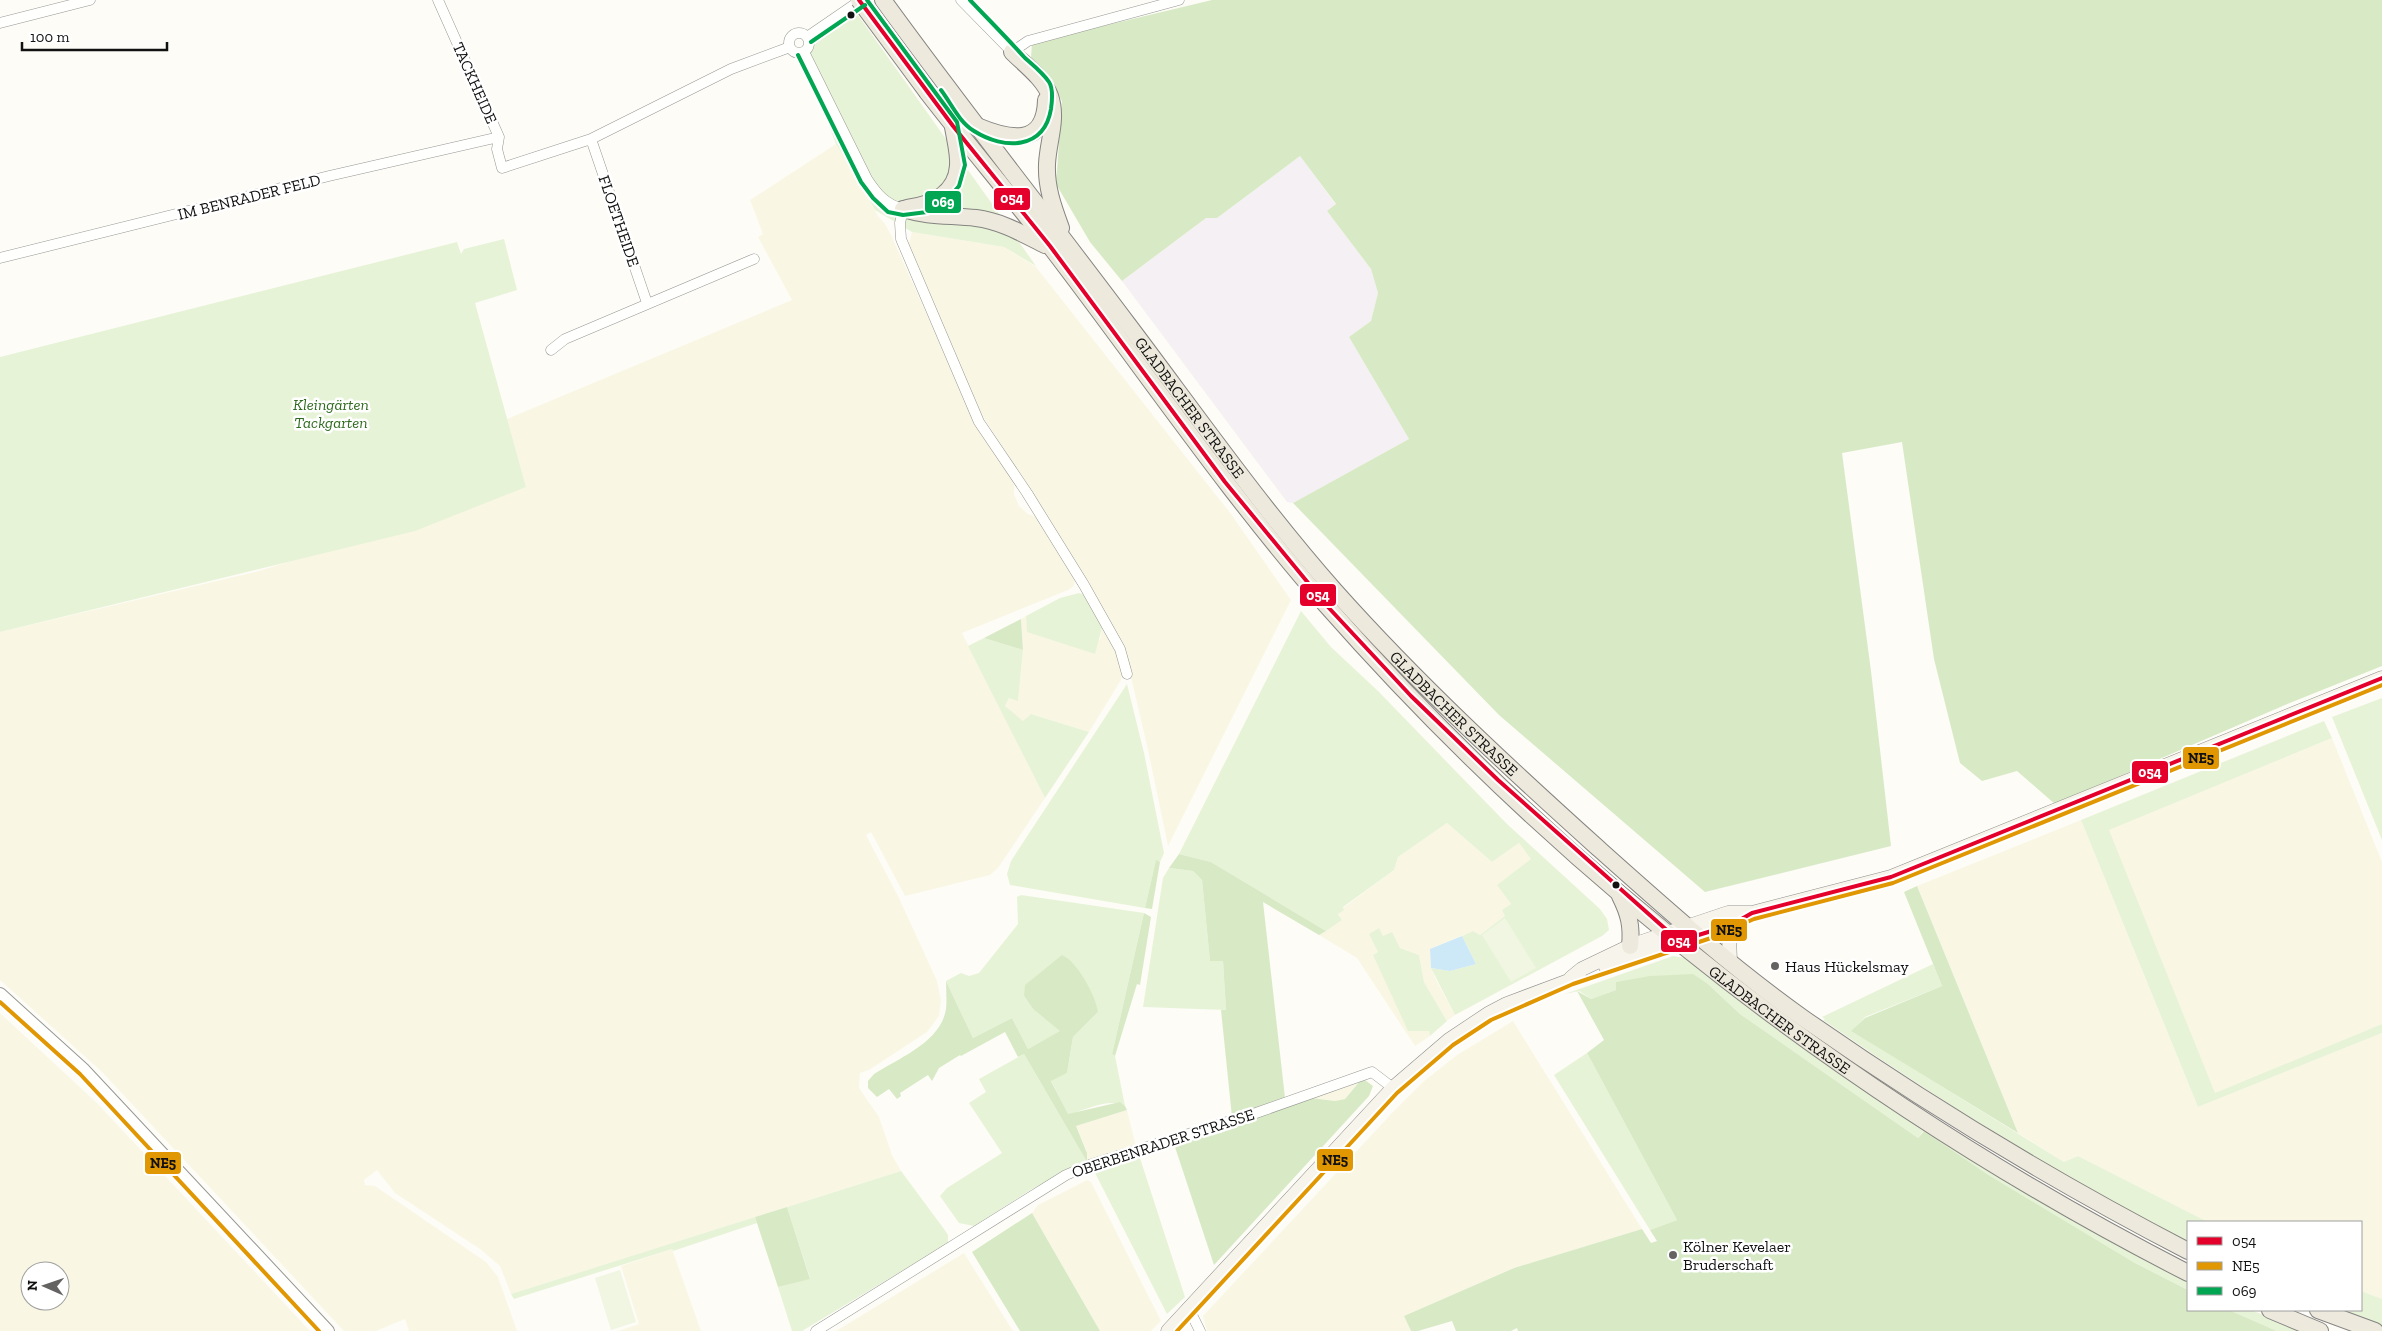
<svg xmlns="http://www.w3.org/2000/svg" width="2382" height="1331" font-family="'Zilla Slab',serif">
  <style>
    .industrial { fill: #f5f0f3 }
    .farmland { fill: #f9f7e4; fill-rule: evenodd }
    .green { fill: #e7f3d7 }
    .forest { fill: #d8eac5 }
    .pitch { fill: #f0f6e1 }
    .water { fill: #cde8f7 }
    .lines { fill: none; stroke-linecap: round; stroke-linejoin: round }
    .minor-casing { stroke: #979795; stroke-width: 11 }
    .tertiary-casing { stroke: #979795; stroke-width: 14 }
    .secondary-casing { stroke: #8e8d8b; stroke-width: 15 }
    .primary-casing { stroke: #858482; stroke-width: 18 }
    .minor { stroke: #fffffe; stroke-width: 10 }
    .tertiary { stroke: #fffffe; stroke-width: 12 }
    .secondary { stroke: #f6f4eb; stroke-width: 14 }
    .primary { stroke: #ede9dc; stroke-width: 16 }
    .primary-bridge-casing { stroke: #858482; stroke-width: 18; stroke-linecap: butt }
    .primary-bridge { stroke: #ede9dc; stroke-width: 16 }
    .bus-1-casing { stroke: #fff; stroke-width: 8 }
    .bus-2-casing { stroke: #fff; stroke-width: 8 }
    .bus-3-casing { stroke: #fff; stroke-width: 8 }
    .bus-1 { stroke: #e4002b; stroke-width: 4 }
    .bus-2 { stroke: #e09702; stroke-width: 4 }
    .bus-3 { stroke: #00a651; stroke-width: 4 }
    .bus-dot { fill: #111; stroke: #fff; stroke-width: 2 }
    .poi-dot { fill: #646362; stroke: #fff; stroke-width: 2 }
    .labels { text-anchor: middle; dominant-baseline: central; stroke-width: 5; stroke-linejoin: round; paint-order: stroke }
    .street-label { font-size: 16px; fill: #111; stroke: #fff }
    .park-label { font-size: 16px; font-style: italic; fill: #2f6b1f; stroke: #fff }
    .poi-label { font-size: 16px; fill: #111; stroke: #fff; text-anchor: start }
    .line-badge { stroke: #fff; stroke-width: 2 }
    .badge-label { font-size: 14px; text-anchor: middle; font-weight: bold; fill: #fff }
    .pale-badge-label { font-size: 14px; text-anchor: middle; font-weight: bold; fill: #111 }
  </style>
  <rect width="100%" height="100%" fill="#fdfcf7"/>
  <path class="industrial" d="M 1300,156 L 1336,205 L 1327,211 L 1371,269 L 1378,293 L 1371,321 L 1349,337 L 1409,439 L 1293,503 L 1287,502 L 1122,281 L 1206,218 L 1217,218 Z"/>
  <path class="farmland" d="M 836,144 L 878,216 L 885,224 L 891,235 L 974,419 L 1014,483 L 1014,494 L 1019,506 L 1028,514 L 1039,518 L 1075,579 L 1074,586 L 1068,590 L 962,633 L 1045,798 L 998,868 L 990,875 L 905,896 L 871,832 L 866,835 L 899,898 L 937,981 L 941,1000 L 939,1016 L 927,1032 L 869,1070 L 860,1073 L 859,1088 L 879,1117 L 892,1155 L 901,1171 L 511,1294 L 500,1266 L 480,1249 L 395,1193 L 377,1170 L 364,1180 L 365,1185 L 375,1186 L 486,1262 L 498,1277 L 517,1331 L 409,1331 L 405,1319 L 376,1331 L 344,1331 L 102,1072 L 0,980 L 0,632 L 259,571 L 526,487 L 507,419 L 792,300 L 758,237 L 763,234 L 750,200 Z
    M 912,232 L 1004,247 L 1036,267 L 1231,514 L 1291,600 L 1168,846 L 1148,750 L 1124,647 L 1055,528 L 982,415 L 907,250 Z
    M 1026,616 L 1028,632 L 1100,640 L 1102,628 L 1119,657 L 1123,670 L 1121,680 L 1089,732 L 1031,714 L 1023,722 L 1005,706 L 1009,698 L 1018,700 L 1023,650 L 1021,619 Z
    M 2332,738 L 2382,862 L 2382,1024 L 2215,1094 L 2108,830 Z
    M 2081,820 L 2198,1107 L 2382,1033 L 2382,1299 L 2361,1291 L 2361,1222 L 2208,1222 L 2078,1156 L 2064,1162 L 2018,1133 L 1917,886 Z
    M 1447,823 L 1492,862 L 1519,843 L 1532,859 L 1498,885 L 1511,904 L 1506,916 L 1480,935 L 1473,931 L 1430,949 L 1431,968 L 1436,980 L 1455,1015 L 1447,1021 L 1424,982 L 1419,955 L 1400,948 L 1377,948 L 1378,952 L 1373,955 L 1429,1031 L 1430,1036 L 1415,1046 L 1357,958 L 1319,935 L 1342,920 L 1338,913 L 1343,908 L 1394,870 L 1398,857 Z
    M 0,1013 L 97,1103 L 310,1331 L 0,1331 ZM 30,1271 L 60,1271 L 60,1301 L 30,1301 Z
    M 1513,1021 L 1642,1229 L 1514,1268 L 1404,1316 L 1411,1331 L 1207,1331 L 1203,1316 L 1392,1113 L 1423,1082 L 1457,1055 Z
    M 1360,1081 L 1345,1099 L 1335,1101 L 1311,1098 Z
    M 1127,1110 L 1136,1147 L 1087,1161 L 1087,1152 L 1076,1126 Z
    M 1087,1180 L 1091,1182 L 1161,1321 L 1151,1331 L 1100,1331 L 1032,1213 L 1038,1205 Z
    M 672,1249 L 701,1331 L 618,1331 L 639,1324 L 621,1266 Z
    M 964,1253 L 1013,1331 L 836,1331 Z"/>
  <path class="green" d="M 858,15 L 1036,266 L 1004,247 L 912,232 L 875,210 L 836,144 L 805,64 L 812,41 Z
    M 504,239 L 517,290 L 475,303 L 526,487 L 415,531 L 0,632 L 0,357 L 457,242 L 461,254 L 464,249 Z
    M 1079,593 L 1085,595 L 1102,628 L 1095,654 L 1027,632 L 1026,616 L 1060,598 Z
    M 1301,611 L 1331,647 L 1378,691 L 1507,824 L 1600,909 L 1607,919 L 1609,930 L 1602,936 L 1455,1015 L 1431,968 L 1450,971 L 1476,964 L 1462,936 L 1473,931 L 1480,935 L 1505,916 L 1502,910 L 1511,904 L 1497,885 L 1531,859 L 1519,843 L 1492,862 L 1447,823 L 1398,857 L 1394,870 L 1343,907 L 1344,910 L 1338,914 L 1342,920 L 1326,931 L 1211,862 L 1179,854 Z
    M 984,638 L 1023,650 L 1018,701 L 1009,698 L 1005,706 L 1023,721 L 1031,714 L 1089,732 L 1045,798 L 968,646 Z
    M 1127,684 L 1144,753 L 1164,853 L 1160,862 L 1156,861 L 1145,908 L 1010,885 L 1007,874 L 1011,861 Z
    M 2382,698 L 2382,840 L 2332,717 Z
    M 2324,721 L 2332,738 L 2109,830 L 2215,1093 L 2382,1024 L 2382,1033 L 2198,1107 L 2081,820 Z
    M 1169,868 L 1193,871 L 1202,880 L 1210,961 L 1223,961 L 1226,1010 L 1143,1007 L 1163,878 Z
    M 1021,895 L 1144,913 L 1112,1054 L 1115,1056 L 1125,1106 C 1111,1097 1084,1110 1068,1115 L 1051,1080 L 1067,1073 L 1073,1037 L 1098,1012 L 1024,996 L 1033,1009 L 1061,1031 L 1028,1049 L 1012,1018 L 973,1038 L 946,981 L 961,973 L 969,976 L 979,973 L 1018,924 L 1017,897 Z
    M 1379,928 L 1383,936 L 1392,932 L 1400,948 L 1419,955 L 1424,982 L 1447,1021 L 1430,1036 L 1429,1031 L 1408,1031 L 1373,955 L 1378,952 L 1369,934 Z
    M 1673,956 L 1686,958 L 1925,1130 L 2058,1211 L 2188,1280 L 2188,1290 L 2135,1263 L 1987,1174 L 1923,1131 L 1918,1138 L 1740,1014 L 1708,984 L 1693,975 L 1616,982 L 1616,990 L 1591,999 L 1579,991 L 1565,994 Z
    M 1933,964 L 1942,986 L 1865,1017 L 1852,1031 L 2064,1162 L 2078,1156 L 2208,1222 L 2188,1222 L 2188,1243 C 2061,1178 1941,1101 1823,1020 L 1825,1019 L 1822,1017 Z
    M 1587,1053 L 1677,1220 L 1650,1230 L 1554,1075 Z
    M 1024,1054 L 1087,1162 L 1032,1189 L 974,1226 L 959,1223 L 940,1196 L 947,1188 L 1002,1153 L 969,1103 L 986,1092 L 979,1079 Z
    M 1139,1155 L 1185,1297 L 1167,1314 L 1093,1169 Z
    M 901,1171 L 944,1229 L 948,1235 L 948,1243 L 802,1331 L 792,1331 L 778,1287 L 810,1278 L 787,1207 Z
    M 755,1217 L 757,1223 L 673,1251 L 672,1249 L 514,1299 L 511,1294 Z
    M 2361,1291 L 2382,1299 L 2382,1326 L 2337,1310 L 2361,1310 Z
    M 2229,1310 L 2251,1310 L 2303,1331 L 2277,1331 Z"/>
  <path class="forest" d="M 1212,0 L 2382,0 L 2382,666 L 2285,705 L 2055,804 L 2017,771 L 1982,781 L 1960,763 L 1934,659 L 1902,442 L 1842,453 L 1871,671 L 1891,846 L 1705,892 L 1499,715 L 1293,503 L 1409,439 L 1349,337 L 1371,321 L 1378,293 L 1371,269 L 1327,211 L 1336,204 L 1300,156 L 1217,218 L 1206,218 L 1122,281 L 1090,242 L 1056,184 L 1062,101 L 1048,78 L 1031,58 L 1032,43 Z
    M 1021,619 L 1023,650 L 984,638 Z
    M 1179,854 L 1211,862 L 1326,931 L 1319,935 L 1263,902 L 1285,1098 L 1232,1117 L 1221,1010 L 1226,1010 L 1223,961 L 1210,961 L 1202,880 L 1193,871 L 1169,868 Z
    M 1156,860 L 1160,862 L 1152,909 L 1145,908 Z
    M 1917,886 L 2018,1133 L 1851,1031 L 1865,1018 L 1942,986 L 1904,892 Z
    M 1144,913 L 1151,917 L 1140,985 L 1137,984 L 1115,1056 L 1112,1054 Z
    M 1062,955 C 1077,961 1096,996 1098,1012 L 1073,1037 L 1067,1073 L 1051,1081 L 1068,1114 L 1120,1102 L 1125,1106 L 1127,1110 L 1076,1126 L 1087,1153 L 1087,1162 L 1024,1054 L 1018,1057 L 1005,1032 L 961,1056 L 960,1055 L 939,1068 L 932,1081 L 928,1075 L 900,1093 L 901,1096 L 897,1099 L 889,1089 L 877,1097 L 868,1088 L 868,1081 L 874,1074 C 899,1058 941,1042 946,1009 C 947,1000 946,990 946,981 L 973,1038 L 1012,1018 L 1028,1049 L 1060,1031 L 1033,1009 L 1024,996 L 1025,985 Z
    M 1693,974 L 1708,984 L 1740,1014 L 1918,1138 L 1924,1131 L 1987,1174 L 2135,1263 L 2188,1290 L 2188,1310 L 2229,1310 L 2277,1331 L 1518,1331 L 1517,1328 L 1511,1331 L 1456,1331 L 1452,1321 L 1418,1331 L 1411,1331 L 1404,1316 L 1514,1268 L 1642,1229 L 1651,1243 L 1657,1241 L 1650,1230 L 1677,1220 L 1587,1053 L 1604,1040 L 1577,991 L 1591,999 L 1616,990 L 1616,982 L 1650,976 Z
    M 1365,1080 L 1373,1086 L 1369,1096 L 1214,1265 L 1174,1144 L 1311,1098 L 1335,1101 L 1345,1099 L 1360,1081 Z
    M 787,1207 L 810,1279 L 778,1287 L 755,1217 Z
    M 1032,1213 L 1100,1331 L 1020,1331 L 972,1252 Z"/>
  <path class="pitch" d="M 1505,918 L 1536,968 L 1511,982 L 1482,935 Z
    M 620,1270 L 636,1322 L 611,1330 L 595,1278 Z"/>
  <path class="water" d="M 1462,936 L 1476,964 L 1450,971 L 1431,968 L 1430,949 Z"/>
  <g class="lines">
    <defs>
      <path id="minor" d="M 438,0 L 499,137 L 497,149 L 502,168 L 591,139 L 731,69 L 790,47
        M 961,0 L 1012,52 L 1028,41 L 1179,0
        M 0,23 L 90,0
        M789 43a10 10 0 1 1 20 0a10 10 0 1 1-20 0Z
        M 807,37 L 861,0
        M 804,52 L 867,179 C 877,194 885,204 903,209 L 900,223 L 901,239 L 979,422 L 1027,493 L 1084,585 L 1120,649 L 1127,674
        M 591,139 L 647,303
        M 0,258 L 329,176 L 499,137
        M 551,350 L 565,339 L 754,259
        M 1189,1309 L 1200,1331
        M 816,1331 L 1066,1175 L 1092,1164 L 1256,1113 L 1372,1072 L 1393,1088"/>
      <path id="tertiary" d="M 0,994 L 84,1070 L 328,1331"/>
      <path id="secondary" d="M 1730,963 L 1729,934 L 1731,925
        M 1606,967 L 1731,925 L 1750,914
        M 1571,978 L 1582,969 L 1630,946 L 1728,913 L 1752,913 L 1891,877 L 2382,678
        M 1168,1331 L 1393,1088 L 1449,1040 L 1488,1014 L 1507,1004 L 1579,977"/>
      <g id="primary">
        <path id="s1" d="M 883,0 C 962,109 1046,215 1127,323 C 1195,413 1260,506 1335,591 C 1417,683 1507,766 1598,848 C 1664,907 1731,967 1803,1018 C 1926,1104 2055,1182 2188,1251"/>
        <path d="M 1012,52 C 1025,65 1044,79 1050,96 C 1058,119 1048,141 1047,164 C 1046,187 1053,206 1061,228"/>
        <path id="s2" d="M 927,92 C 968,145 1012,197 1053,250 C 1144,369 1227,492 1326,605 C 1567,879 1863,1107 2188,1273"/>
        <path d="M 977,126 C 1008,139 1045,148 1046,100"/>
        <path d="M 907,208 C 931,205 956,194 958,166 C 959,154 955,139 953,127"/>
        <path d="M 903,209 C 928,217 951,215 976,218 C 1001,221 1023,234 1045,245"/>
        <path d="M 1620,896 C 1629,914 1632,926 1630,946"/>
        <path d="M 2270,1310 L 2320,1331"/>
        <path d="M 2318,1310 L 2375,1331"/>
      </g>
    </defs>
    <use href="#minor" class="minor-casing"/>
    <use href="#tertiary" class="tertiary-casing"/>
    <use href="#secondary" class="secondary-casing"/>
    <use href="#primary" class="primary-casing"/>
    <use href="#minor" class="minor"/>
    <use href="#tertiary" class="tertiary"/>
    <use href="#secondary" class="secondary"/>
    <use href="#primary" class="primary"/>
    <defs>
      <path id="primary-bridge" d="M 859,0 L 927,92"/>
    </defs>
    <use href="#primary-bridge" class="primary-bridge-casing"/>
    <use href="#primary-bridge" class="primary-bridge"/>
    <defs>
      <path id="bus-1" d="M 859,0 L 953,126 L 1050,246 L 1225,482 L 1328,607 L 1411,696 L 1498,780 L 1679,941 L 1731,925 L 1752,913 L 1891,877 L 2382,678"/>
      <path id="bus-2" d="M 0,1002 L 80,1074 L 319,1331
        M 1177,1331 L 1397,1093 L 1453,1045 L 1491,1020 L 1573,984 L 1711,938 L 1754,919 L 1893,883 L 2382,685"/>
      <path id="bus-3" d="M 811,42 L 865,5
        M 798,55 L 861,182 L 873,198 L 888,212 L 903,215 L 927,212 L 947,200 L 959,186 L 965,165 L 957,122 L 867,0
        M 941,90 C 951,103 959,122 974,131 C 1004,150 1044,150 1051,109 C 1052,102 1053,88 1049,82 C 1043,73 1033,65 1025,58 C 1007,38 988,19 970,0"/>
    </defs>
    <use href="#bus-1" class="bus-1-casing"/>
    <use href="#bus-2" class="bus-2-casing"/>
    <use href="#bus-3" class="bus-3-casing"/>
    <use href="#bus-1" class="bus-1"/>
    <use href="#bus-2" class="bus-2"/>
    <use href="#bus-3" class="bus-3"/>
  </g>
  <g class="bus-dot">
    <circle cx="851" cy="15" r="4.5"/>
    <circle cx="1616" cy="885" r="4.5"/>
  </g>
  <g class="poi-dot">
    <circle cx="1775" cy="966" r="5"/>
    <circle cx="1673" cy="1255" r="5"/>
  </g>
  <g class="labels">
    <g class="street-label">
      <text transform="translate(475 83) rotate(66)">TACKHEIDE</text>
      <text transform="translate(249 197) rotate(-14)">IM BENRADER FELD</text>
      <text transform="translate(619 221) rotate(71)">FLOETHEIDE</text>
      <text stroke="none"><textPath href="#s1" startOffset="510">GLADBACHER STRASSE</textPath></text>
      <text stroke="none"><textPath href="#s1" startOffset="915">GLADBACHER STRASSE</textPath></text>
      <text stroke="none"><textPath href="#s2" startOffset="1266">GLADBACHER STRASSE</textPath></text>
      <text transform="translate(1163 1143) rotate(-18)">OBERBENRADER STRASSE</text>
    </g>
    <g class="park-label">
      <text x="331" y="404">Kleingärten<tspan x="331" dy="18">Tackgarten</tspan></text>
    </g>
    <g class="poi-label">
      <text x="1785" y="966">Haus Hückelsmay</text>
      <text x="1683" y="1246">Kölner Kevelaer<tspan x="1683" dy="18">Bruderschaft</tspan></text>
    </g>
  </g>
  <g class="line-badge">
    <rect x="993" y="187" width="38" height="24" rx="5" fill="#e4002b"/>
    <rect x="924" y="190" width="38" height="24" rx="5" fill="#00a651"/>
    <rect x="1299" y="583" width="38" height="24" rx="5" fill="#e4002b"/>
    <rect x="2182" y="746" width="38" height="24" rx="5" fill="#e09702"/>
    <rect x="2131" y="760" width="38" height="24" rx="5" fill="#e4002b"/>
    <rect x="1710" y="918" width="38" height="24" rx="5" fill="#e09702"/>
    <rect x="1660" y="929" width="38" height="24" rx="5" fill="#e4002b"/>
    <rect x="1316" y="1148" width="38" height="24" rx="5" fill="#e09702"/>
    <rect x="144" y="1151" width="38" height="24" rx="5" fill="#e09702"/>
  </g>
  <g class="badge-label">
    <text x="1012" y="203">054</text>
    <text x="943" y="207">069</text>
    <text x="1318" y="600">054</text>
    <text x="2150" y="777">054</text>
    <text x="1679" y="946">054</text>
  </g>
  <g class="pale-badge-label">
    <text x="2201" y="763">NE5</text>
    <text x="1729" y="935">NE5</text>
    <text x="1335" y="1165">NE5</text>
    <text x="163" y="1168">NE5</text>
  </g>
  <rect x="2187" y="1221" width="175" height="90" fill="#ffffff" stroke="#a0a0a0"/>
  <rect x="2197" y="1237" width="25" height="8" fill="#e4002b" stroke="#a0a0a0"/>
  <text x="2232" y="1246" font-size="15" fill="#111111">054</text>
  <rect x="2197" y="1262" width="25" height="8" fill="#e09702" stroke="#a0a0a0"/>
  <text x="2232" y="1271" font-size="15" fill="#111111">NE5</text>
  <rect x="2197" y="1287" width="25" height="8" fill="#00a651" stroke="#a0a0a0"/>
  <text x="2232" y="1296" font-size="15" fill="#111111">069</text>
  <g transform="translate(45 1286) rotate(272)"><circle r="24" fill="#ffffff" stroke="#a0a0a0"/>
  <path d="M0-4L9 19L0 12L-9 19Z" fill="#646362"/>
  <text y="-8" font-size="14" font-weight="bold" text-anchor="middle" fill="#111111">N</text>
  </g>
  <path d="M22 42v8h145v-8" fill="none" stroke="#111111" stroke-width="2.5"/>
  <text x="30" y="42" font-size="15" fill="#111111" stroke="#ffffff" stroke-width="4" paint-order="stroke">100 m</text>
</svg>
